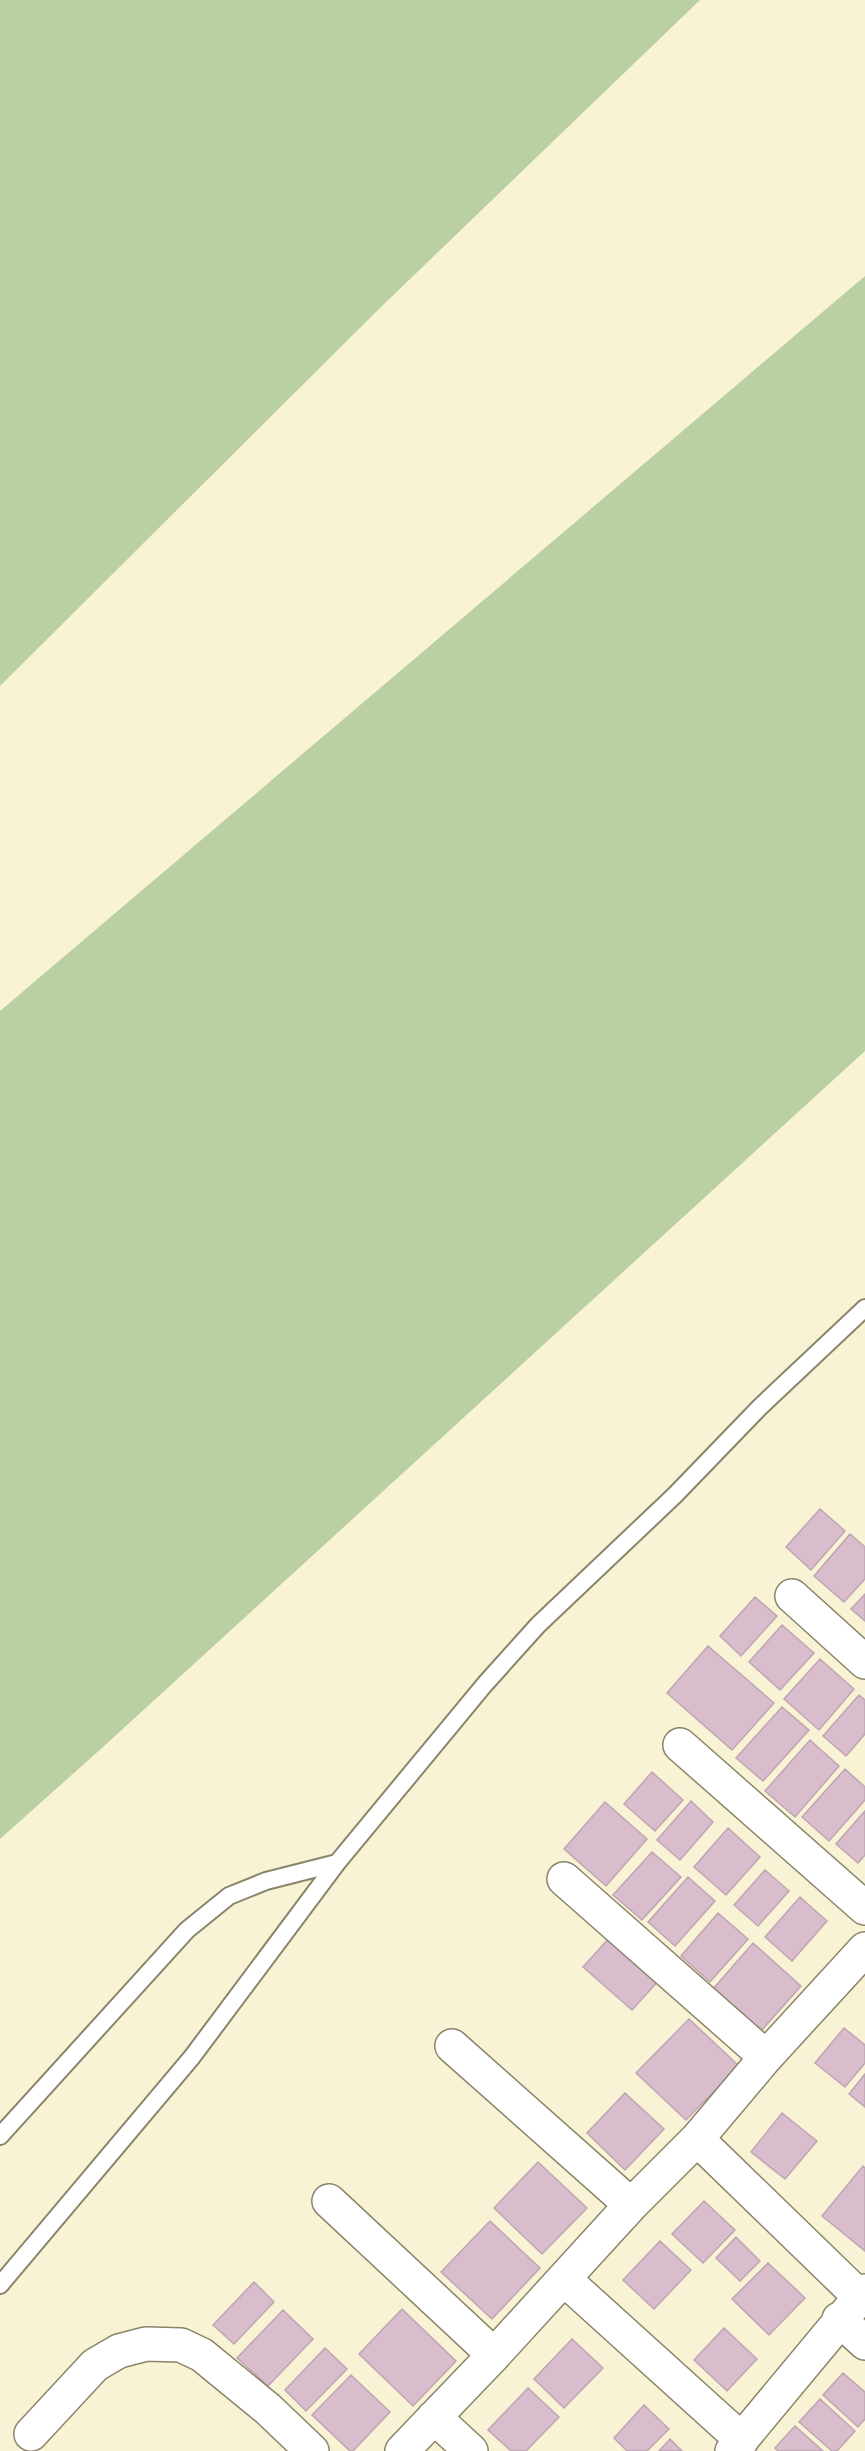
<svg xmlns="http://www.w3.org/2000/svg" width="865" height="2451" font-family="Mulish,sans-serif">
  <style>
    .green { fill: #bacfa2 }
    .building { fill: #d9bdcc; stroke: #c0a4b3; stroke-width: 1.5 }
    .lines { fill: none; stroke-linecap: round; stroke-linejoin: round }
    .lane-casing { stroke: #8a856a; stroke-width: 20 }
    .street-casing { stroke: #8a856a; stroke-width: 36 }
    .lane { stroke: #fff; stroke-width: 16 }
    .street { stroke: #fff; stroke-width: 33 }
  </style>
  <rect width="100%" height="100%" fill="#f8f3d5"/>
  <path class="green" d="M 0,0 L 700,0 L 383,305 L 0,686 Z
    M 865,276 L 865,1051 L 103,1747 L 0,1839 L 0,1011 Z"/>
  <path class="building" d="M 820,1509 L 845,1531 L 811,1570 L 786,1547 Z
    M 850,1534 L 865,1547 L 865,1579 L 844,1602 L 814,1576 Z
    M 865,1594 L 865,1621 L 851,1609 Z
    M 755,1597 L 777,1616 L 741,1656 L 720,1636 Z
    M 782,1625 L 814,1653 L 780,1690 L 749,1662 Z
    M 708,1646 L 774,1703 L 732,1750 L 667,1693 Z
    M 820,1659 L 854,1689 L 819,1730 L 784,1699 Z
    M 859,1695 L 865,1700 L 865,1734 L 846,1756 L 823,1736 Z
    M 782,1707 L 809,1730 L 763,1781 L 736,1758 Z
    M 810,1740 L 839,1766 L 795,1817 L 765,1791 Z
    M 845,1769 L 865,1787 L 865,1800 L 829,1841 L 802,1817 Z
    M 652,1772 L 683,1800 L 655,1831 L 624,1804 Z
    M 691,1801 L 713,1822 L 680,1860 L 657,1840 Z
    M 605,1802 L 647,1839 L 606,1886 L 564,1849 Z
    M 865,1811 L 865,1855 L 858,1863 L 836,1844 Z
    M 728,1828 L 760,1857 L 726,1895 L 694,1867 Z
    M 652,1852 L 681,1877 L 642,1920 L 613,1895 Z
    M 765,1870 L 789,1891 L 758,1926 L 734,1905 Z
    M 688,1877 L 715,1901 L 675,1946 L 648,1922 Z
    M 800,1897 L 827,1921 L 792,1961 L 765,1937 Z
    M 718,1913 L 748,1939 L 710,1982 L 681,1956 Z
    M 611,1936 L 660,1979 L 632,2010 L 583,1967 Z
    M 753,1943 L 801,1986 L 761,2031 L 713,1989 Z
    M 689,2019 L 739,2066 L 686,2120 L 636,2073 Z
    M 844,2028 L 865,2045 L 865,2063 L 845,2087 L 815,2063 Z
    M 865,2074 L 865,2107 L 849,2094 Z
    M 625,2093 L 664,2129 L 625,2170 L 587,2133 Z
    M 782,2113 L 817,2141 L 785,2179 L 751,2152 Z
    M 538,2162 L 587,2208 L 542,2254 L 494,2208 Z
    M 863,2166 L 865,2168 L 865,2251 L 822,2216 Z
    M 704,2201 L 735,2230 L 703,2263 L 672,2234 Z
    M 490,2221 L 540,2268 L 492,2319 L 441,2272 Z
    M 736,2237 L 760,2261 L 740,2281 L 716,2258 Z
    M 660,2241 L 691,2270 L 654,2309 L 623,2280 Z
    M 768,2263 L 805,2298 L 769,2335 L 732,2299 Z
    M 254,2282 L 274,2302 L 234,2344 L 213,2325 Z
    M 402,2309 L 456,2361 L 413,2406 L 359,2354 Z
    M 283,2310 L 313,2339 L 268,2386 L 237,2358 Z
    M 724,2328 L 757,2359 L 727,2391 L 694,2360 Z
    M 572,2339 L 603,2368 L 564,2408 L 534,2379 Z
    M 325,2348 L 347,2369 L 306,2411 L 285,2390 Z
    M 843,2373 L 865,2392 L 865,2419 L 858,2427 L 823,2395 Z
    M 351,2375 L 390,2412 L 353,2451 L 350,2451 L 312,2415 Z
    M 528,2388 L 559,2417 L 526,2451 L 511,2451 L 488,2430 Z
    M 820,2399 L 855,2431 L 837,2451 L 832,2451 L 799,2422 Z
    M 644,2405 L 669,2429 L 647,2451 L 627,2451 L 614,2438 Z
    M 795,2426 L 823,2451 L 778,2451 L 775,2448 Z
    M 670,2439 L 682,2451 L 659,2451 Z"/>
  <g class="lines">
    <defs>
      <path id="lane" d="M 0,2136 L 187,1930 L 229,1896 L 266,1881 L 337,1863
        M 0,2285 L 192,2057 L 337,1863 L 485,1684 L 538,1625 L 675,1495 L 760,1407 L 865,1308"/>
      <path id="street" d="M 792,1596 L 865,1662
        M 680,1745 L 865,1908
        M 564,1879 L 766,2057
        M 452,2046 L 631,2205
        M 697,2139 L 860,2297
        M 329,2201 L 494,2355
        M 564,2279 L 742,2440
        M 839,2319 L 865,2343
        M 434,2417 L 471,2451
        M 31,2434 L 95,2365 L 119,2351 L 146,2344 L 181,2345 L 202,2355 L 268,2409 L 312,2451
        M 402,2451 L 494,2355 L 631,2205 L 697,2139 L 766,2057 L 865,1949
        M 732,2451 L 865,2291"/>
    </defs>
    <use href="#lane" class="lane-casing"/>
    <use href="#street" class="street-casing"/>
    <use href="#lane" class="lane"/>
    <use href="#street" class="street"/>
  </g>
</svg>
